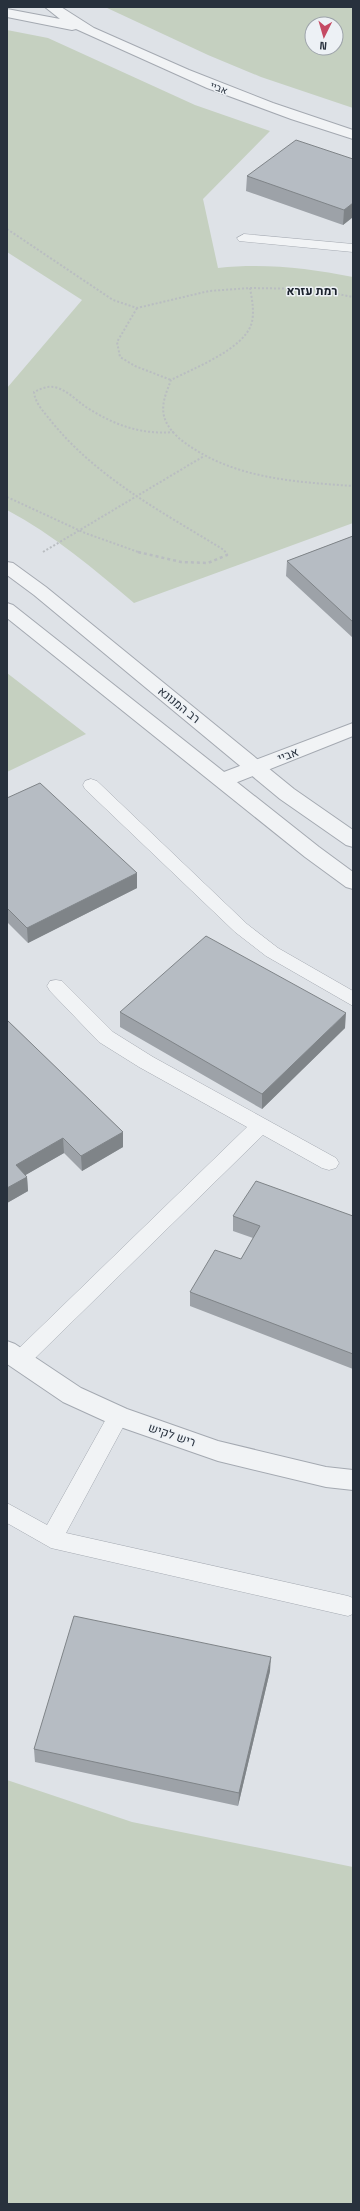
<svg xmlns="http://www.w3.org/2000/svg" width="360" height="2211" font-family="'Space Grotesk',Heebo,sans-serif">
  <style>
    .green { fill: #c5d0c0; fill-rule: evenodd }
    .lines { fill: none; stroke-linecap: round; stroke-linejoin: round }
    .service-casing { stroke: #a4a9b1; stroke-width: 1 }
    .minor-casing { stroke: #a4a9b1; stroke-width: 2 }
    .tertiary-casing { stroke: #a4a9b1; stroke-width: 2 }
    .path-far1 { stroke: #b9bdc1; stroke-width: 2; stroke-dasharray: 2 2; stroke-linecap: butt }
    .path { stroke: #b9bdc1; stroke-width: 2.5; stroke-dasharray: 3 3; stroke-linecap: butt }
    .service { fill: #f1f3f5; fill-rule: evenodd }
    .minor { fill: #f1f3f5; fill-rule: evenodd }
    .tertiary { fill: #f1f3f5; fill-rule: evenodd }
    .wall { fill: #9da2a8 }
    .shaded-wall { fill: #7f8488 }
    .building { fill: #b6bcc3; stroke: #7f8488 }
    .labels { text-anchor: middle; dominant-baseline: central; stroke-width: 3; stroke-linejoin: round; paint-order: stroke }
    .far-street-label { font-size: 10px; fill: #28313d; stroke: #edf1f5 }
    .far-quarter-label { font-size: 12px; font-weight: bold; fill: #1b222d; stroke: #edf1f5 }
    .street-label { font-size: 12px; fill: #28313d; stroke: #edf1f5 }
  </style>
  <rect width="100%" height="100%" fill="#dee2e7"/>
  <path class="green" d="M 105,7 L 353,7 L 353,108 L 261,77 L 208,55 ZM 312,24 L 336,24 L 336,48 L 312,48 Z
    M 7,30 L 48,38 L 195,105 L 270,131 L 203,199 L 218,268 C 264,263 308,268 353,277 L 353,523 L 134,603 C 94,569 54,535 7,510 L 7,388 L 82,300 L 7,252 Z
    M 7,673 L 86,734 L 7,772 Z
    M 7,1780 L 132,1822 L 353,1867 L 353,2204 L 7,2204 Z"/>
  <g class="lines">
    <defs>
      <path id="service" d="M 244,234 L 353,244 L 353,252 L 239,241 L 237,238 Z
        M 91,779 L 97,781 L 247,924 L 278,948 L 353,991 L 353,1006 L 266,956 L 235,932 L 85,789 L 83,785 L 85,781 Z
        M 56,980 L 62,981 L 113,1032 L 153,1057 L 336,1158 L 339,1163 L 336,1168 L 329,1170 L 322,1168 L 263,1135 L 27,1366 L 20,1368 L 13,1366 L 10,1360 L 13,1354 L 247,1127 L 139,1067 L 99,1042 L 50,991 L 47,986 L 50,981 Z
        M 118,1407 L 125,1410 L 129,1416 L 66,1533 L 348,1596 L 353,1598 L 353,1614 L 348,1616 L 51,1548 L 7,1523 L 7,1503 L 47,1525 L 111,1410 Z"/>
      <path id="minor" d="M 45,7 L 61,7 L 94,28 L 189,70 L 273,103 L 353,130 L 353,139 L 291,119 L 207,88 L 76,29 L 72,30 L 7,17 L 7,9 L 60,19 Z
        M 353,723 L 353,736 L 230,785 L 223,786 L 216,785 L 213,780 L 216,775 Z
        M 7,1341 L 15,1344 L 81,1388 L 127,1409 L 218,1441 L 326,1467 L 353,1470 L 353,1490 L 326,1487 L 218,1461 L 109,1423 L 63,1402 L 7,1364 Z"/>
      <path id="tertiary" d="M 7,562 L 13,563 L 46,587 L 294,789 L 353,830 L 353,847 L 346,845 L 280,799 L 34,595 L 7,575 Z
        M 7,603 L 13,605 L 319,847 L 353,872 L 353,889 L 346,887 L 305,857 L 7,618 Z"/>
    </defs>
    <use href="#service" class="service-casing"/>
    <use href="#minor" class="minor-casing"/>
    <use href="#tertiary" class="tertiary-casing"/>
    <path class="path-far1" d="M 7,229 L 113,300 L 137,308 L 209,291 L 250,288 L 312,289 L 353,297
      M 250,288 C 252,299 255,314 251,325 C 242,350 194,368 171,380 C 167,391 161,403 164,416 C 167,429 180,440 191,447 C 239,479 297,482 353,486
      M 137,308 L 117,342 L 120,357 L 135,366 L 171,380
      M 174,432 C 141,435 114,425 86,407 C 77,401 69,392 58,388 C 49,385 42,388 34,392 C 35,403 44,412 51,421 C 97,478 162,512 224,550 L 226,553
      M 7,497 L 85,533 L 141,553
      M 43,552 L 204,456"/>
    <path class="path" d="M 138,552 L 181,562 L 208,563 L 227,555 L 225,552"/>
    <use href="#service" class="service"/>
    <use href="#minor" class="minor"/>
    <use href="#tertiary" class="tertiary"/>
  </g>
  <path class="wall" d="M 353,159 L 353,217 L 343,225 L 246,191 L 247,176 Z
    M 353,536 L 353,638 L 286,576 L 287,561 Z
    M 7,798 L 137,873 L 137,888 L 28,943 L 7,922 Z
    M 120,1012 L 345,1028 L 262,1109 L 120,1027 Z
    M 7,1020 L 123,1132 L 123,1147 L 82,1171 L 64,1153 L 25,1175 L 27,1177 L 28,1191 L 7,1203 Z
    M 233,1216 L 353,1216 L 353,1369 L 190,1306 L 190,1292 L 241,1259 L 253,1238 L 233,1231 Z
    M 270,1671 L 238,1806 L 35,1762 L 34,1749 Z"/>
  <path class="shaded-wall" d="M 353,203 L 353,217 L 343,225 L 344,210 Z
    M 137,873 L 137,888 L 28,943 L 27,928 Z
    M 346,1013 L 345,1028 L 262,1109 L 262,1094 Z
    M 123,1132 L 123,1147 L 82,1171 L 81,1156 Z
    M 63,1138 L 64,1153 L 17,1180 L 16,1165 Z
    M 27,1177 L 28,1191 L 7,1203 L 7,1188 Z
    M 271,1657 L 270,1671 L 238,1806 L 239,1793 Z"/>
  <path class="building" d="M 296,140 L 353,159 L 353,203 L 344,210 L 247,176 Z
    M 353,536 L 353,622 L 287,561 Z
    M 40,783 L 137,873 L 27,928 L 7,908 L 7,798 Z
    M 206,936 L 346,1013 L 262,1094 L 120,1012 Z
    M 7,1020 L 123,1132 L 81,1156 L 63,1138 L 16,1165 L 27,1177 L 7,1188 Z
    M 256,1181 L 353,1216 L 353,1354 L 190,1292 L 215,1250 L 241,1259 L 260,1226 L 233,1216 Z
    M 74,1616 L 271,1657 L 239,1793 L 34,1749 Z"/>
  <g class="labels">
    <g class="far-street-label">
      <text transform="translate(219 88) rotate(21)">אביי</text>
    </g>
    <g class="far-quarter-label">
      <text x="312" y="291">רמת עזרא</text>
    </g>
    <g class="street-label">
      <text transform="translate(179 705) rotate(39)">רב המנונא</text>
      <text transform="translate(288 755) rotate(-21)">אביי</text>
      <text transform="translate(172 1435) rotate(19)">ריש לקיש</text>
    </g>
  </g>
  <rect width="360" height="2211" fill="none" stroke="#28313d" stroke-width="16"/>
  <g transform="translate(324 36) rotate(185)"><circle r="19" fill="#edf1f5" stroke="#9ea4ab"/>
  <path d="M0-3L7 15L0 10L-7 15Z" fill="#c54a63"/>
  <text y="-6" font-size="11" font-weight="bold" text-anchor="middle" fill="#28313d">N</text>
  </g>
</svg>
